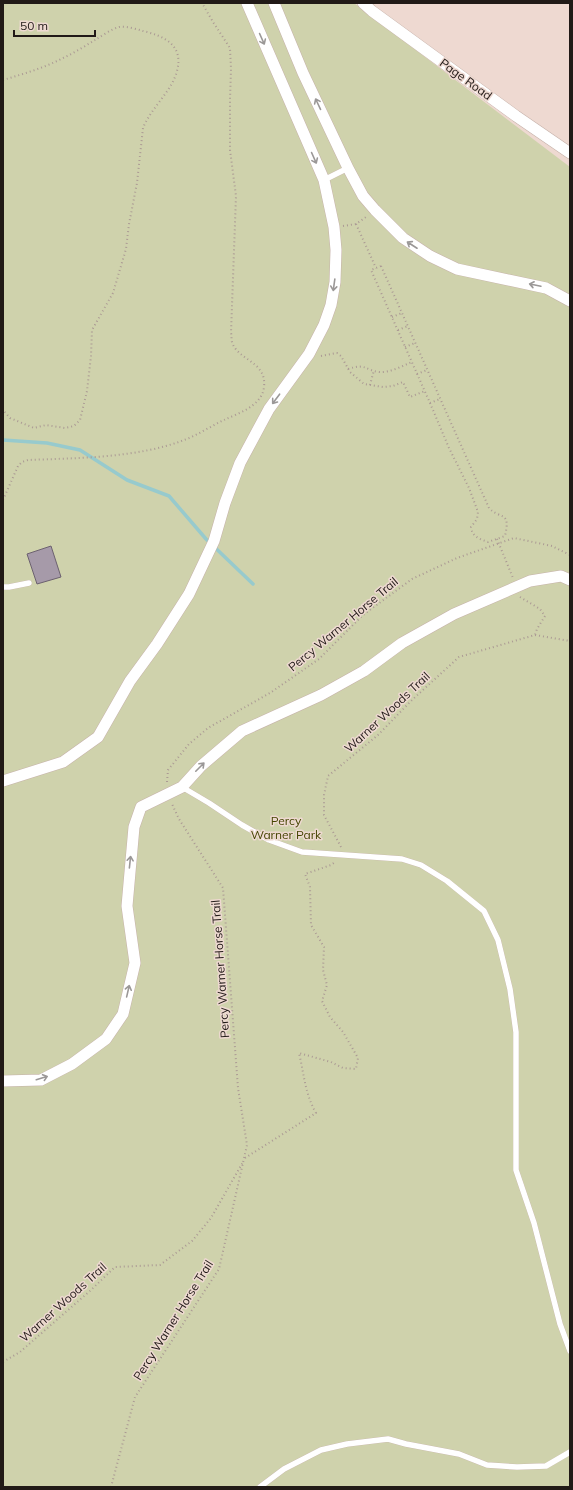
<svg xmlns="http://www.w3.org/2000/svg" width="573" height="1490" font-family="Mulish,sans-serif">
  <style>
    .green { fill: #cfd2ac }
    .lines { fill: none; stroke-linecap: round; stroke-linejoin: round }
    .stream { stroke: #97cacd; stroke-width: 3.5 }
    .building { fill: #a69aa9; stroke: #6c616f }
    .lane-casing { stroke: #c6b2aa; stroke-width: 6 }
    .street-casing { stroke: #c6b2aa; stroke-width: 12 }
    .path { stroke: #ab9a94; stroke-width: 2; stroke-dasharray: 1 3; stroke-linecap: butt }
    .lane { stroke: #fff; stroke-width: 5.5 }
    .street { stroke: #fff; stroke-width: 11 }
    .oneway { stroke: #9b9897 }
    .labels { text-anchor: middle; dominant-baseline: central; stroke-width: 3; stroke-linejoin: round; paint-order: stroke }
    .street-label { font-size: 12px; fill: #211a17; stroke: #eed9d1 }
    .park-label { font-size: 12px; fill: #444500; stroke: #eed9d1 }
  </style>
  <rect width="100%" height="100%" fill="#eed9d1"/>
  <path class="green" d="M 3,3 L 354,3 L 570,167 L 570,1487 L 3,1487 Z"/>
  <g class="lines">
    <path class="stream" d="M 3,440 L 47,443 L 80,450 L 127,480 L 169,496 L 206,539 L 253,584"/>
  </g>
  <path class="building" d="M 51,546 L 61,577 L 37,584 L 27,554 Z"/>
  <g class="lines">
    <defs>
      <path id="lane" d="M 324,180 L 348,168
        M 3,587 L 9,587 L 29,583
        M 182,787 L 209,803 L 242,825 L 269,840 L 302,852 L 402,859 L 421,865 L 447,881 L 484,911 L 498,940 L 510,989 L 516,1032 L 516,1170 L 534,1223 L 560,1324 L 570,1351
        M 260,1487 L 284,1469 L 321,1450 L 347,1444 L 388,1439 L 406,1444 L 459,1454 L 487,1465 L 517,1467 L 546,1466 L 570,1452"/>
      <path id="street" d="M 274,3 L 303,73 L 348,168 L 363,196 L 375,210 L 403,238 L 430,256 L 457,269 L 546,288 L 570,301
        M 363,3 L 372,11 L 516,116 L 570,153
        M 3,781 L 63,762 L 98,737 L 130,681 L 157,644 L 189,594 L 214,541 L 225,503 L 240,463 L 269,409 L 309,354 L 324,325 L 331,305 L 335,282 L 336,250 L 334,227 L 324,180 L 247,3
        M 3,1081 L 41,1080 L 72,1064 L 106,1039 L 123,1014 L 135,963 L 127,906 L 134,827 L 141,807 L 182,787 L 201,766 L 242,731 L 321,695 L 364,671 L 402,643 L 454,614 L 530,581 L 561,576 L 570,580"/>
    </defs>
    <use href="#lane" class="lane-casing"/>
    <use href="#street" class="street-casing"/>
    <path class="path" d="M 3,80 C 23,74 44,68 63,58 C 74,53 85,46 95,40 C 102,36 111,29 119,27 C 127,26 136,29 143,31 C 164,36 184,45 177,71 C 172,91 151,108 143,128 L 137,183 L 129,224 L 126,249 L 113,293 L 92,330 L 91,356 L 87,391 L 80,420 L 74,426 L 65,428 L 46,425 L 34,428 L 10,418 L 3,410
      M 356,224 L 376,268
      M 343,226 L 356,224 L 366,217
      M 381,266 L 489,508 C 500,520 511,510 505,536 L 488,542 C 480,539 472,537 471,527 L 477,519 L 478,512 L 469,488 L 449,448 L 430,403 L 371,270 Z
      M 392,317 L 402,313
      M 398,330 L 408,326
      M 405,347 L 415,343
      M 321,356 L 337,353 L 341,356 L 350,372 L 364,384 L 383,387 L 393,386 L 403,382 L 410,397 L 425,391
      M 348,369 C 367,363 364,370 379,372 C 390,373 402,366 412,362
      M 417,374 L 427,370
      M 370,385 L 374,370
      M 430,403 L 440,399
      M 3,500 L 18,466 L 22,462 L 28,460 C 77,458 138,458 184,440 C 198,435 211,426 224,420 C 239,413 262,406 264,387 C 267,361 238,361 232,342 C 231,339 232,336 231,333 L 236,196 L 230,150 L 230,100 L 231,69 L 230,48 L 213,22 L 202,3
      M 497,539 L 513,578
      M 520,597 L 540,609 L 545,616 L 537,629 L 535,635
      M 167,782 L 168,770 L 189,744 L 208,728 L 270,693 L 319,659 L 363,615 L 412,579 L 457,558 L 514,538 L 552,546 L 570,555
      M 341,847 L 324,815 L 324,795 L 328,776 L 378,735 L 412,700 L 459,657 L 535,635 L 570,641
      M 245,1158 L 316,1113 C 305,1094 304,1074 299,1053 L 331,1062 L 343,1068 L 356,1069 L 358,1058 L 343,1032 L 330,1017 L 322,1001 L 327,985 L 323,970 L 324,947 L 311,925 L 310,887 L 305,874 L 331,865 L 335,862
      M 3,1362 L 20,1352 L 91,1290 L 115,1267 L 160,1265 L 192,1241 L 211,1218 L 243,1162
      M 111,1487 L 135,1397 L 219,1269 L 247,1145 L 238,1088 L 223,888 L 179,819 L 172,804"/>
    <use href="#lane" class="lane"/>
    <use href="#street" class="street"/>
  </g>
  <defs><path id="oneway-shaft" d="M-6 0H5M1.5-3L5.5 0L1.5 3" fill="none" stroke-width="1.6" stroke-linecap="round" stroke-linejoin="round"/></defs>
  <g class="oneway">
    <use href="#oneway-shaft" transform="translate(262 39) rotate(66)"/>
    <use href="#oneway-shaft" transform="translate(318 104) rotate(-115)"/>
    <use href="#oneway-shaft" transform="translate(314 158) rotate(66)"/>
    <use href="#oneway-shaft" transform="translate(412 245) rotate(-147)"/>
    <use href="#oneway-shaft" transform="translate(334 285) rotate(98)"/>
    <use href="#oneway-shaft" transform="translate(535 285) rotate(-168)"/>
    <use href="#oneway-shaft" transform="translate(276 399) rotate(127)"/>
    <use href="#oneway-shaft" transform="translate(200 767) rotate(-45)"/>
    <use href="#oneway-shaft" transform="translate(130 862) rotate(-84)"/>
    <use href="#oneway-shaft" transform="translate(128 991) rotate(-77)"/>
    <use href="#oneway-shaft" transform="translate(42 1078) rotate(-17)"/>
  </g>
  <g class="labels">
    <g class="street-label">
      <text transform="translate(466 79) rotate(36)">Page Road</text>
      <text transform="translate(343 624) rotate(-40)">Percy Warner Horse Trail</text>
      <text transform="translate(387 712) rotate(-43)">Warner Woods Trail</text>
      <text transform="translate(220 969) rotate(-94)">Percy Warner Horse Trail</text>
      <text transform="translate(63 1302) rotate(-42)">Warner Woods Trail</text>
      <text transform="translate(173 1320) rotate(-58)">Percy Warner Horse Trail</text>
    </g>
    <g class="park-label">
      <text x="286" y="820">Percy<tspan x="286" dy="14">Warner Park</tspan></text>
    </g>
  </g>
  <rect width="573" height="1490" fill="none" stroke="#211a17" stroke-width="8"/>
  <path d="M14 30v6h81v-6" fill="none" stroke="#211a17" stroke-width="2"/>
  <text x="20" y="30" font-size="12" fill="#211a17" stroke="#eed9d1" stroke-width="3" paint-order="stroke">50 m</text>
</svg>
